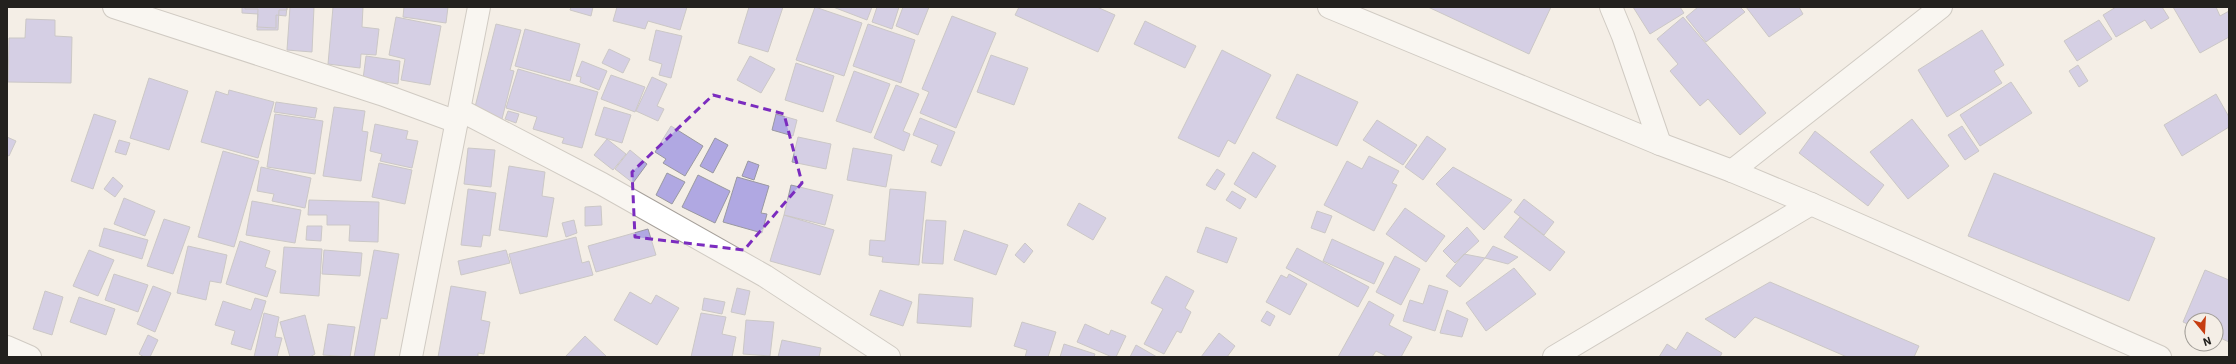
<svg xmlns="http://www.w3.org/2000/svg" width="2236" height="364" font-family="'IBM Plex Sans',sans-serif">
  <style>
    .building { fill: #b0a8e2; stroke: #9998a0 }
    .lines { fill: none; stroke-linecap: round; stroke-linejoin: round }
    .street-casing { stroke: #a59f99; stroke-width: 24 }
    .secondary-casing { stroke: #a59f99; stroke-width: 24 }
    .highway-casing { stroke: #a59f99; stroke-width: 24 }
    .street { stroke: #fff; stroke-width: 22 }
    .secondary { stroke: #fff; stroke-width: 22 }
    .highway { stroke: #fff; stroke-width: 22 }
    .marked { fill: none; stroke: #7b2cbf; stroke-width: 3; stroke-dasharray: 8 5; stroke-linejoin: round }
  </style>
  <rect width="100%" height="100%" fill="#f4eee6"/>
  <path class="building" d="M 242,7 L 287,7 L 286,16 L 276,15 L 276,28 L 257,27 L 258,14 L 242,13 Z
    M 245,7 L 287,7 L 287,10 L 279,10 L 278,30 L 257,30 L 258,9 L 245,9 Z
    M 290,7 L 314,7 L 312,52 L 287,50 Z
    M 333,7 L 363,7 L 362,27 L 379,29 L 376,55 L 361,54 L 360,68 L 328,64 Z
    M 404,7 L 448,7 L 446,23 L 403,17 Z
    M 571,7 L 593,7 L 591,16 L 570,10 Z
    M 617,7 L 687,7 L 680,30 L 648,21 L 645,29 L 613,21 Z
    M 749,7 L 783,7 L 768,52 L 738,43 Z
    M 815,7 L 862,23 L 844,76 L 796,60 Z
    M 833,7 L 872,7 L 867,20 Z
    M 877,7 L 899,7 L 892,29 L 872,22 Z
    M 903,7 L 929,7 L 918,35 L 896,26 Z
    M 1019,7 L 1097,7 L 1115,15 L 1098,52 L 1015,15 Z
    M 1428,7 L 1551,7 L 1529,54 Z
    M 1633,7 L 1680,7 L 1684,13 L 1650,34 Z
    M 1698,7 L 1740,7 L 1745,12 L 1706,42 L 1686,17 Z
    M 1746,7 L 1799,7 L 1803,14 L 1769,37 Z
    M 2116,7 L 2162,7 L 2169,18 L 2151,29 L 2145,20 L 2116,37 L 2103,15 Z
    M 2173,7 L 2216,7 L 2220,16 L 2229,11 L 2229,37 L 2200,53 Z
    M 952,16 L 996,33 L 956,128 L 920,113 L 929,92 L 922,89 Z
    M 396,17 L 441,26 L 430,85 L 401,80 L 405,59 L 389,55 Z
    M 1683,17 L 1766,113 L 1740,135 L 1708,99 L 1700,106 L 1670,71 L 1678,64 L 1657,39 Z
    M 26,19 L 55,20 L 55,36 L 72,37 L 71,83 L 8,82 L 9,38 L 25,38 Z
    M 2099,20 L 2112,39 L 2077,61 L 2064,41 Z
    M 1145,21 L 1196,46 L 1185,68 L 1134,44 Z
    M 496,24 L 521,30 L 510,70 L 514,71 L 502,119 L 474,111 Z
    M 868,24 L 915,40 L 901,83 L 853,66 Z
    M 525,29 L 580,44 L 570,81 L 515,66 Z
    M 656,30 L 682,36 L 671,78 L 659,75 L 662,64 L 649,60 Z
    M 1982,30 L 2004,65 L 1994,71 L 2002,83 L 1947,117 L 1918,70 Z
    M 609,49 L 630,59 L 623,73 L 602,63 Z
    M 1222,50 L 1271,75 L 1235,144 L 1228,140 L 1219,157 L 1178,138 Z
    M 991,55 L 1028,68 L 1014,105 L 977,92 Z
    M 366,56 L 400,61 L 398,84 L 363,79 Z
    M 750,56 L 775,69 L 761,93 L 737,80 Z
    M 582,61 L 607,71 L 599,90 L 580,82 L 581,77 L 576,76 Z
    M 796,63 L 834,76 L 823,112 L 785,100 Z
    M 2078,65 L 2088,81 L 2079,87 L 2069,71 Z
    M 518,69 L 598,92 L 582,148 L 562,143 L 564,138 L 533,129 L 537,117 L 506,108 Z
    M 854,71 L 890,84 L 871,133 L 836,121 Z
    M 1297,74 L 1358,102 L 1337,146 L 1276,118 Z
    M 611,75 L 645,87 L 635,112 L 601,99 Z
    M 652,77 L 667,84 L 657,106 L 664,109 L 658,121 L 636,111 Z
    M 149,78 L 188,91 L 169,150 L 130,138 Z
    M 2011,82 L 2032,113 L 1980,146 L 1960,115 Z
    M 896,85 L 919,94 L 903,131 L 910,134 L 904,151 L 874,138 Z
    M 229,90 L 274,102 L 258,158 L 201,142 L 216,91 L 228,95 Z
    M 2216,94 L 2229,117 L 2229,127 L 2182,156 L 2164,125 Z
    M 276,102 L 317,108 L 315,118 L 274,112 Z
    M 334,107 L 365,111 L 362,131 L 368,132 L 361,181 L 323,176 Z
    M 604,107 L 631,115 L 622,143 L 595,135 Z
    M 508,111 L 519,114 L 516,123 L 505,119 Z
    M 94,114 L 116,121 L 93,189 L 71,181 Z
    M 275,114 L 323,121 L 315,174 L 267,167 Z
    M 776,114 L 797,120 L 793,136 L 772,130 Z
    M 920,118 L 955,132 L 941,166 L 931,162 L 938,145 L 913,135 Z
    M 1912,119 L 1949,166 L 1908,199 L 1870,152 Z
    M 1377,120 L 1417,145 L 1403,165 L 1363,140 Z
    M 375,124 L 408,131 L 406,139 L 418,141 L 412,168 L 380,161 L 382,154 L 370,151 Z
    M 671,126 L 703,146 L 685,176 L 663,163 L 666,159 L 655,152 Z
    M 1962,126 L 1979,151 L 1965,160 L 1948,135 Z
    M 1815,131 L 1884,185 L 1868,206 L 1799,153 Z
    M 1427,136 L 1446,149 L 1423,180 L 1405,167 Z
    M 7,137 L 16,141 L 9,156 L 7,155 Z
    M 798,137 L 831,144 L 826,169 L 792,162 Z
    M 715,138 L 728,145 L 713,173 L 700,166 Z
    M 607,139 L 626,154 L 613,170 L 594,155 Z
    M 119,140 L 130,143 L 126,155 L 115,152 Z
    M 468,148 L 495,150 L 491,187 L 464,184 Z
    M 853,148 L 892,155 L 886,187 L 847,180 Z
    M 630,150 L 647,164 L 633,183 L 615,169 Z
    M 223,151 L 259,161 L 234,247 L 198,237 Z
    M 1253,152 L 1276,166 L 1256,198 L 1234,184 Z
    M 1369,156 L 1399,171 L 1392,183 L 1397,185 L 1374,231 L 1324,205 L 1347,161 L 1362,169 Z
    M 748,161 L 759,165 L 754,180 L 742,176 Z
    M 379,163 L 412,170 L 405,204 L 372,197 Z
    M 509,166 L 545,172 L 542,196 L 554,198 L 547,237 L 499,230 Z
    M 261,167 L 311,178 L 305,208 L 272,201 L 274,194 L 257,191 Z
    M 1453,167 L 1512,200 L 1484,230 L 1436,184 Z
    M 1217,169 L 1225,174 L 1215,190 L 1206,185 Z
    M 667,173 L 685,182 L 672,204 L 656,195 Z
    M 1994,173 L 2155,238 L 2129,301 L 1968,236 Z
    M 698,175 L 730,191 L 715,223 L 682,207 Z
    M 113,177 L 123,186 L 115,197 L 104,189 Z
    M 737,177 L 769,186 L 761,213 L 767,214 L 762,233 L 723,222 Z
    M 791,185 L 833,195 L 825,225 L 784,215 Z
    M 468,189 L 496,193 L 490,236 L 483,235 L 481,247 L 461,245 Z
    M 890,189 L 926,192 L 919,265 L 882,262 L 883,257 L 869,255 L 870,240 L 885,241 Z
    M 1232,191 L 1246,199 L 1240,209 L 1226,200 Z
    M 124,198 L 155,211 L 145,236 L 114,224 Z
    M 1524,199 L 1554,222 L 1544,235 L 1514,212 Z
    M 309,200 L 379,202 L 378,242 L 349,241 L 350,225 L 327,225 L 327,215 L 308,215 Z
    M 252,201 L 301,210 L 295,243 L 246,235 Z
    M 1079,203 L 1106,218 L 1093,240 L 1067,225 Z
    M 601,206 L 602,225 L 585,226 L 585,207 Z
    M 1405,208 L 1445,236 L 1426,262 L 1386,234 Z
    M 1317,211 L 1332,216 L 1325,233 L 1311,228 Z
    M 784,215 L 834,230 L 820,275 L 770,261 Z
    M 1520,217 L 1565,252 L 1550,271 L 1504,237 Z
    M 164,219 L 190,227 L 173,274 L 147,266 Z
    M 574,220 L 577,233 L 566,237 L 562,223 Z
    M 926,220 L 946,221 L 943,264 L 922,263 Z
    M 307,226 L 322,226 L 321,241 L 306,240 Z
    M 1206,227 L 1237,238 L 1227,263 L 1197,252 Z
    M 1467,227 L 1479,241 L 1455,263 L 1443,251 Z
    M 104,228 L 148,240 L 142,259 L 99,246 Z
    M 648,229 L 656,255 L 596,272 L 588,246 Z
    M 964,230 L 1008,245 L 996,275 L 954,260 Z
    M 576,237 L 582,263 L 589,261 L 593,275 L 520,294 L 509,254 Z
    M 1332,239 L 1384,263 L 1374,284 L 1323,261 Z
    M 240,241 L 270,251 L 265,267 L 276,271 L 267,297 L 226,284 Z
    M 1025,243 L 1033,251 L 1024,263 L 1015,255 Z
    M 188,246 L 227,255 L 221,283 L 210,281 L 206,300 L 177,293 Z
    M 1493,246 L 1518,257 L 1508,264 L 1485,258 Z
    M 284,247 L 322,249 L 319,296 L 280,293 Z
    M 1297,248 L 1369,287 L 1358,307 L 1286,268 Z
    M 89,250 L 114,260 L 98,296 L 73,286 Z
    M 324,250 L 362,253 L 360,276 L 322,274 Z
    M 374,250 L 399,254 L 387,319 L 381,318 L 374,357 L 354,357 Z
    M 506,250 L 510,263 L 461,275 L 458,261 Z
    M 1464,254 L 1485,258 L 1460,287 L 1446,276 Z
    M 1395,256 L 1420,269 L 1401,305 L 1376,292 Z
    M 1514,268 L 1536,294 L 1486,331 L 1466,303 Z
    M 2205,270 L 2229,280 L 2229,342 L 2216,336 L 2216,320 L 2192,320 L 2192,326 L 2183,322 Z
    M 114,274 L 148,285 L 138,312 L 105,300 Z
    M 1289,274 L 1307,284 L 1290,315 L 1266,302 L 1281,275 L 1287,278 Z
    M 1166,276 L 1194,291 L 1185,308 L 1191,312 L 1181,333 L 1177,331 L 1164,354 L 1144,344 L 1163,309 L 1151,303 Z
    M 1770,282 L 1919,346 L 1914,357 L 1847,357 L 1755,317 L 1735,338 L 1705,319 Z
    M 1429,285 L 1448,291 L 1435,331 L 1403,321 L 1410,300 L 1423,304 Z
    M 153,286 L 171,293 L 155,332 L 137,324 Z
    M 451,286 L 486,292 L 481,320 L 490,322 L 484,354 L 478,353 L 478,357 L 438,357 Z
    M 737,288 L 750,291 L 745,315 L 731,312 Z
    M 880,290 L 912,302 L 903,326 L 870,315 Z
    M 45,291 L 63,297 L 52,335 L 33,329 Z
    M 630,292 L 651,304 L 656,295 L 679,308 L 657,345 L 614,320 Z
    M 919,294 L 973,298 L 971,327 L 917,323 Z
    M 79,297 L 115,309 L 106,335 L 70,322 Z
    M 255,298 L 266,301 L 251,350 L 231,344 L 235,331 L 215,325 L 223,301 L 251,310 Z
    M 704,298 L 725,302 L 722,314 L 702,310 Z
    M 1369,301 L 1394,315 L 1389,325 L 1412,337 L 1401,357 L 1388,357 L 1376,351 L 1372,357 L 1338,357 Z
    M 1447,310 L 1468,319 L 1462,337 L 1440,333 Z
    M 1267,311 L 1275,316 L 1270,326 L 1261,321 Z
    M 264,313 L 279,317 L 275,337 L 282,338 L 277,357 L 254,357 Z
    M 701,313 L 726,317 L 722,334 L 736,337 L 732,357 L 691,357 Z
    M 305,315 L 315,354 L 310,357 L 290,357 L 280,322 Z
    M 746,320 L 774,322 L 770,356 L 743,354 Z
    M 1022,322 L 1056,332 L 1048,357 L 1025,357 L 1027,350 L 1014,346 Z
    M 328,324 L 355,327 L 350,357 L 323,355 Z
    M 1085,324 L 1109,335 L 1111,330 L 1126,336 L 1116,357 L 1112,357 L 1077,342 Z
    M 1687,332 L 1722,353 L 1720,357 L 1659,357 L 1667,344 L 1676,350 Z
    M 1219,333 L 1235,346 L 1227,357 L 1201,357 Z
    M 148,335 L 158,340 L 150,357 L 144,357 L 139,354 Z
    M 585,336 L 606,356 L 606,357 L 565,357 Z
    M 782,340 L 821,348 L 819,357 L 778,357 Z
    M 1064,344 L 1095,354 L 1094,357 L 1060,357 Z
    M 1136,345 L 1157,357 L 1130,357 Z"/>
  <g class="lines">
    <defs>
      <path id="street" d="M 114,7 L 381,94 L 457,122
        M 1611,7 L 1623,36 L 1660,144
        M 460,110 L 602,184 L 765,276 L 889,357
        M 1732,171 L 1941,7
        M 7,347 L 30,357
        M 1554,357 L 1811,204"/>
      <path id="secondary" d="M 411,357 L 479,7"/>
      <path id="highway" d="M 1329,7 L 1660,144 L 1732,171 L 1811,204 L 2160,357"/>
    </defs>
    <use href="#street" class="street-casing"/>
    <use href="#secondary" class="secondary-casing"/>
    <use href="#highway" class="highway-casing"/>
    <use href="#street" class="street"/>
    <use href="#secondary" class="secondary"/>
    <use href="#highway" class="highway"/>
  </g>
  <path d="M0 0H2236V364H0ZM 713,95 L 784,114 L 802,183 L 744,250 L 635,237 L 632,172 Z" fill="#f4eee6" fill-opacity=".55" fill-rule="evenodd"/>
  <path class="marked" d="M 713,95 L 784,114 L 802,183 L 744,250 L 635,237 L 632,172 Z"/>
  <rect width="2236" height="364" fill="none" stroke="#23211e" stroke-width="16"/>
  <g transform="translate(2204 332) rotate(162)"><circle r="19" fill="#f4eee6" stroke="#a09c96"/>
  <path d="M0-3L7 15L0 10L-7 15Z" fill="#c63d11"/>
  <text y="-6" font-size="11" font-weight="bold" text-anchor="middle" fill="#23211e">N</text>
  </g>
</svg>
